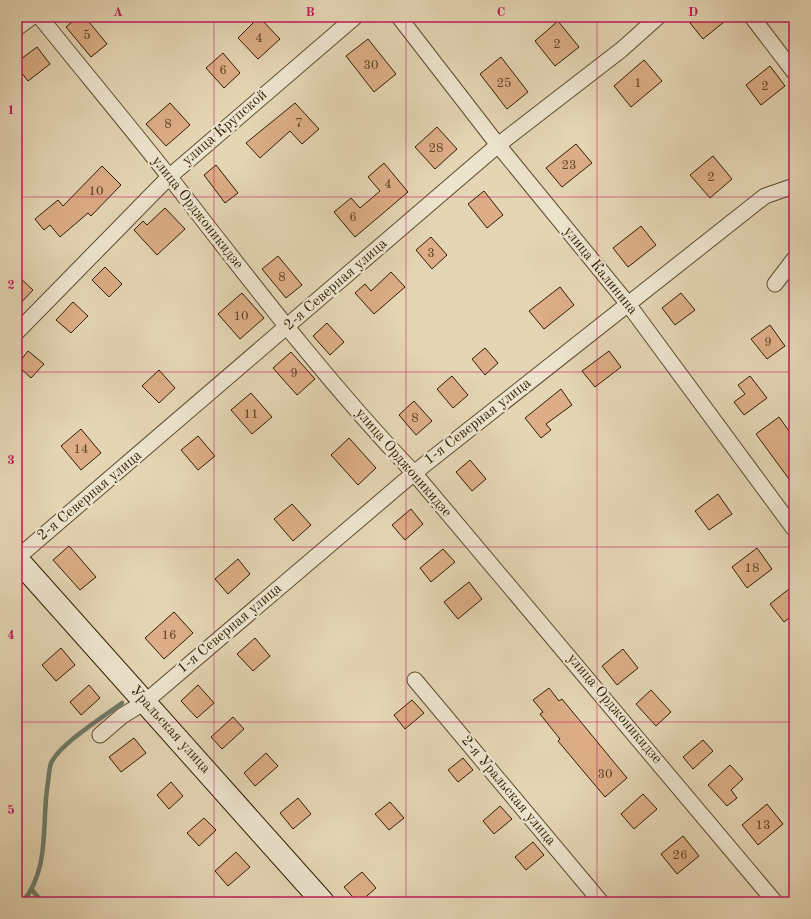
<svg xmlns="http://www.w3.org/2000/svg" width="811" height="919" font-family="'Old Standard TT',serif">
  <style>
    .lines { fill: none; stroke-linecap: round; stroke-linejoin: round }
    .stream { stroke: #6d7b68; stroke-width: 4.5 }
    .building { fill: #dcad86; stroke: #301e01 }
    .minor-casing { stroke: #5d4c2e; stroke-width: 17 }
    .secondary-casing { stroke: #301e01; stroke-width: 24 }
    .minor { stroke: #ede4ce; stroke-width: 15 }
    .secondary { stroke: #ede4ce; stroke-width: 22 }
    .grid { fill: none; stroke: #c2185b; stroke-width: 1; stroke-opacity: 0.55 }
    .labels { text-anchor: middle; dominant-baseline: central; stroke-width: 4; stroke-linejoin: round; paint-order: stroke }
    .number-label { font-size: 13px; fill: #5b4222 }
    .street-label { font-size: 15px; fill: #301e01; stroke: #ede4ce }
    .neatline { fill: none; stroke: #c2185b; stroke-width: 1.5 }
    .grid-label { font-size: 13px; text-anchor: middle; font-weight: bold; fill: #c2185b }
  </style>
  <rect width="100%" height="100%" fill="#e4d5b4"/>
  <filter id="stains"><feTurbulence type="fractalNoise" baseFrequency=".005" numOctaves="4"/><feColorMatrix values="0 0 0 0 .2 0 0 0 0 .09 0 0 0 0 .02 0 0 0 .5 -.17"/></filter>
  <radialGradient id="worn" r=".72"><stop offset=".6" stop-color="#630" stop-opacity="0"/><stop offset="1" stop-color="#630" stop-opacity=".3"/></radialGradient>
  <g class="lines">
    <path class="stream" d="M 32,890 L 42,902
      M 23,902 C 51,866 41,823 48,782 C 49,776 49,766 52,761 C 63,742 103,717 122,703"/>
  </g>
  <path class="building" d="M 78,17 L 85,17 L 107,44 L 91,57 L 66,27 Z
    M 259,17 L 280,39 L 258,59 L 238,38 Z
    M 698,17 L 730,17 L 703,39 L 690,23 Z
    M 558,21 L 579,47 L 555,66 L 535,41 Z
    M 368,39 L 396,74 L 374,92 L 346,56 Z
    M 37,47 L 50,64 L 28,81 L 17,67 L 17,62 Z
    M 223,53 L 240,73 L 224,88 L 206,68 Z
    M 501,57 L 528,92 L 507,109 L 480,74 Z
    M 644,60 L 662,81 L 631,107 L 614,86 Z
    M 770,66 L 785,86 L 761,105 L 746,85 Z
    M 170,103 L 190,125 L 166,146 L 146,124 Z
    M 295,103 L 319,129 L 302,144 L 290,131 L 260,158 L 246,143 Z
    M 437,127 L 457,149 L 435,169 L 415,147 Z
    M 576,144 L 592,163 L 562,187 L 546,168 Z
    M 713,156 L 732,179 L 710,198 L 690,175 Z
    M 384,163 L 408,192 L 355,237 L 334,212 L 351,198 L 360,208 L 380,191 L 368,177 Z
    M 216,165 L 238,193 L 225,203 L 204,175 Z
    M 102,166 L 121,185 L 91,216 L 88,213 L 60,237 L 50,225 L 44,230 L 35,219 L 58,200 L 63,206 Z
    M 484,191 L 503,215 L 487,228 L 468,204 Z
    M 165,208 L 185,229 L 157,255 L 134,230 L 143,221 L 147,225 Z
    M 641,226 L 656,245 L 628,267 L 613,248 Z
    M 431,237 L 447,255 L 432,269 L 416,250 Z
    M 278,256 L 302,285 L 286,298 L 262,269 Z
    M 105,267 L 122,284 L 109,297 L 92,280 Z
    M 391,272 L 405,287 L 374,314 L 355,293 L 365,284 L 371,291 Z
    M 17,275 L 33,290 L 17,307 Z
    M 560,287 L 574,305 L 544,329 L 529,311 Z
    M 242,293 L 264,318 L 240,339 L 218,314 Z
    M 681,293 L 695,310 L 675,325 L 662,308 Z
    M 73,302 L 88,316 L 71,333 L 56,320 Z
    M 327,323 L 344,342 L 330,355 L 313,336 Z
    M 770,325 L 785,346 L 767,359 L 751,339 Z
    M 485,348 L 498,363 L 485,375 L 472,359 Z
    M 28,351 L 44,364 L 31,378 L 17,365 Z
    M 609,351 L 621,367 L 595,387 L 582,371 Z
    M 291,352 L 315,379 L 297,395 L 273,368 Z
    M 159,370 L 175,388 L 159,403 L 142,386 Z
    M 452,376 L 468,395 L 453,408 L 437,389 Z
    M 750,376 L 767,398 L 744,415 L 734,402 L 745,394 L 738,385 Z
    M 561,389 L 572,405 L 546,424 L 551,430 L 541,438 L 525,418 Z
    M 251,393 L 272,417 L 252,434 L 231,410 Z
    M 414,401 L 432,421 L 416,435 L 399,415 Z
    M 779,417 L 794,438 L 794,486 L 756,434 Z
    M 81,429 L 101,453 L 81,470 L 61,446 Z
    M 198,436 L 215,456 L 198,470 L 181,450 Z
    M 349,438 L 376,468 L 358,485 L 331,455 Z
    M 470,460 L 486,479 L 472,491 L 456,472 Z
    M 718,494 L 732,514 L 709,530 L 695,511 Z
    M 292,504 L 311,525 L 293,541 L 274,519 Z
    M 411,509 L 423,524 L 405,540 L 392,525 Z
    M 69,546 L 96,577 L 80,590 L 53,560 Z
    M 757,548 L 772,569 L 747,588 L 732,567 Z
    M 443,549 L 455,562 L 431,582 L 420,568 Z
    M 238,559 L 250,574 L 228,594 L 215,579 Z
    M 469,582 L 482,599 L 458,619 L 444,602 Z
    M 794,585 L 794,614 L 784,622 L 770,604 Z
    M 174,612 L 193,633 L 164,659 L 145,638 Z
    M 255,638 L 270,656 L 253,671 L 237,654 Z
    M 61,648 L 75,665 L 56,681 L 42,665 Z
    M 623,649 L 638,668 L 617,685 L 602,666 Z
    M 89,685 L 100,698 L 81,715 L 70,702 Z
    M 198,685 L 214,703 L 197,718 L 181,701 Z
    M 549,688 L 559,701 L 562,699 L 627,778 L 605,797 L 558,741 L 560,739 L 540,714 L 543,712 L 533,700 Z
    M 651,690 L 671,712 L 656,726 L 636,704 Z
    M 412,700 L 424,713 L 405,729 L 394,715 Z
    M 233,717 L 244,729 L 222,749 L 211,737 Z
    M 134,738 L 146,753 L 121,772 L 109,757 Z
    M 703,740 L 713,751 L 693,769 L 683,757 Z
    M 266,753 L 278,766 L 255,786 L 244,773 Z
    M 463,758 L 473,770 L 458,782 L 448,770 Z
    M 730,765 L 743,779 L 731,790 L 737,798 L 727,806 L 708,785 Z
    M 171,782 L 183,796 L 169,809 L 157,795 Z
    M 643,794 L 657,809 L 634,829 L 621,814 Z
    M 298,798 L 311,814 L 293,829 L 280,813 Z
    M 390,802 L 404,818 L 389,830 L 375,814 Z
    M 767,804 L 783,824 L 758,845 L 742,825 Z
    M 500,806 L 512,819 L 494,834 L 483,821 Z
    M 204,818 L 216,830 L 199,846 L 187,833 Z
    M 683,836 L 699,856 L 677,874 L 661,854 Z
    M 533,842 L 544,855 L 526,870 L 515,857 Z
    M 236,852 L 250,867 L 228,886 L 215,871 Z
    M 362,872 L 376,888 L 360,902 L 357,902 L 344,887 Z"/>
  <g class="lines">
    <defs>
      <path id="minor" d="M 40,17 C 85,73 131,128 175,184 C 252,283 327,382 414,473 L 775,902
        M 399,17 L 498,145 L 628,304 L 794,529
        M 752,17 L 794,72
        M 17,28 L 32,17
        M 775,284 L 794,259
        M 17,332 L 169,177 L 355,17
        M 17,558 L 498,145 L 621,50 L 658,17
        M 415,680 L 601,902
        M 100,735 L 122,716 L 145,702 L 414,473 L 765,196 L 794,186"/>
      <path id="secondary" d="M 17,559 L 323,902"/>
    </defs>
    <use href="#minor" class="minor-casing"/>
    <use href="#secondary" class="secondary-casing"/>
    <use href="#minor" class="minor"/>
    <use href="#secondary" class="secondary"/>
  </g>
  <path class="grid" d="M 214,17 L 214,902M 406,17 L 406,902M 597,17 L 597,902M 17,197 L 794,197M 17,372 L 794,372M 17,547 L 794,547M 17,722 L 794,722"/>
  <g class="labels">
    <g class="number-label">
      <text x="87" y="35">5</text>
      <text x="259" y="38">4</text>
      <text x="557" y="44">2</text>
      <text x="371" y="65">30</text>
      <text x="223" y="70">6</text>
      <text x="504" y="83">25</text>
      <text x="638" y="83">1</text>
      <text x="765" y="86">2</text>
      <text x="299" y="123">7</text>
      <text x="168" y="124">8</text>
      <text x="436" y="148">28</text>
      <text x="569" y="165">23</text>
      <text x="711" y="177">2</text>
      <text x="388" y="184">4</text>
      <text x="96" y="191">10</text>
      <text x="353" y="217">6</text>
      <text x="431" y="253">3</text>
      <text x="282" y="277">8</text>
      <text x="241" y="316">10</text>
      <text x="768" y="342">9</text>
      <text x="294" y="373">9</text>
      <text x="251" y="414">11</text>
      <text x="415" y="418">8</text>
      <text x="81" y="449">14</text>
      <text x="752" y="568">18</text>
      <text x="169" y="635">16</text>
      <text x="605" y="774">30</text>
      <text x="763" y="825">13</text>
      <text x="680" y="855">26</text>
    </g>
    <g class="street-label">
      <text transform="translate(225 128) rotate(-41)">улица Крупской</text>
      <text transform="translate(197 213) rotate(52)">улица Орджоникидзе</text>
      <text transform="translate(600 271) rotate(51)">улица Калинина</text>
      <text transform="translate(336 285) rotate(-41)">2-я Северная улица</text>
      <text transform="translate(478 422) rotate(-38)">1-я Северная улица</text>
      <text transform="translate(403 463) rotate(49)">улица Орджоникидзе</text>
      <text transform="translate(90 496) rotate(-40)">2-я Северная улица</text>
      <text transform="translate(230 629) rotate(-40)">1-я Северная улица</text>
      <text transform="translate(614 709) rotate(50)">улица Орджоникидзе</text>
      <text transform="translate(170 730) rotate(48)">Уральская улица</text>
      <text transform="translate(508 791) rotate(50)">2-я Уральская улица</text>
    </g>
  </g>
  <rect width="811" height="919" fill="none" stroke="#e4d5b4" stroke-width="44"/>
  <rect x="22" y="22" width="767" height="875" class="neatline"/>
  <g class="grid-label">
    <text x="118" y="16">A</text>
    <text x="310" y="16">B</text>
    <text x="501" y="16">C</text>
    <text x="693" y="16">D</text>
    <text x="11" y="114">1</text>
    <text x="11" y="289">2</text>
    <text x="11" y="464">3</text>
    <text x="11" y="639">4</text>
    <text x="11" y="814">5</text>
  </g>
  <rect width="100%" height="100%" filter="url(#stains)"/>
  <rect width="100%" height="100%" fill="url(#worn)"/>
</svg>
